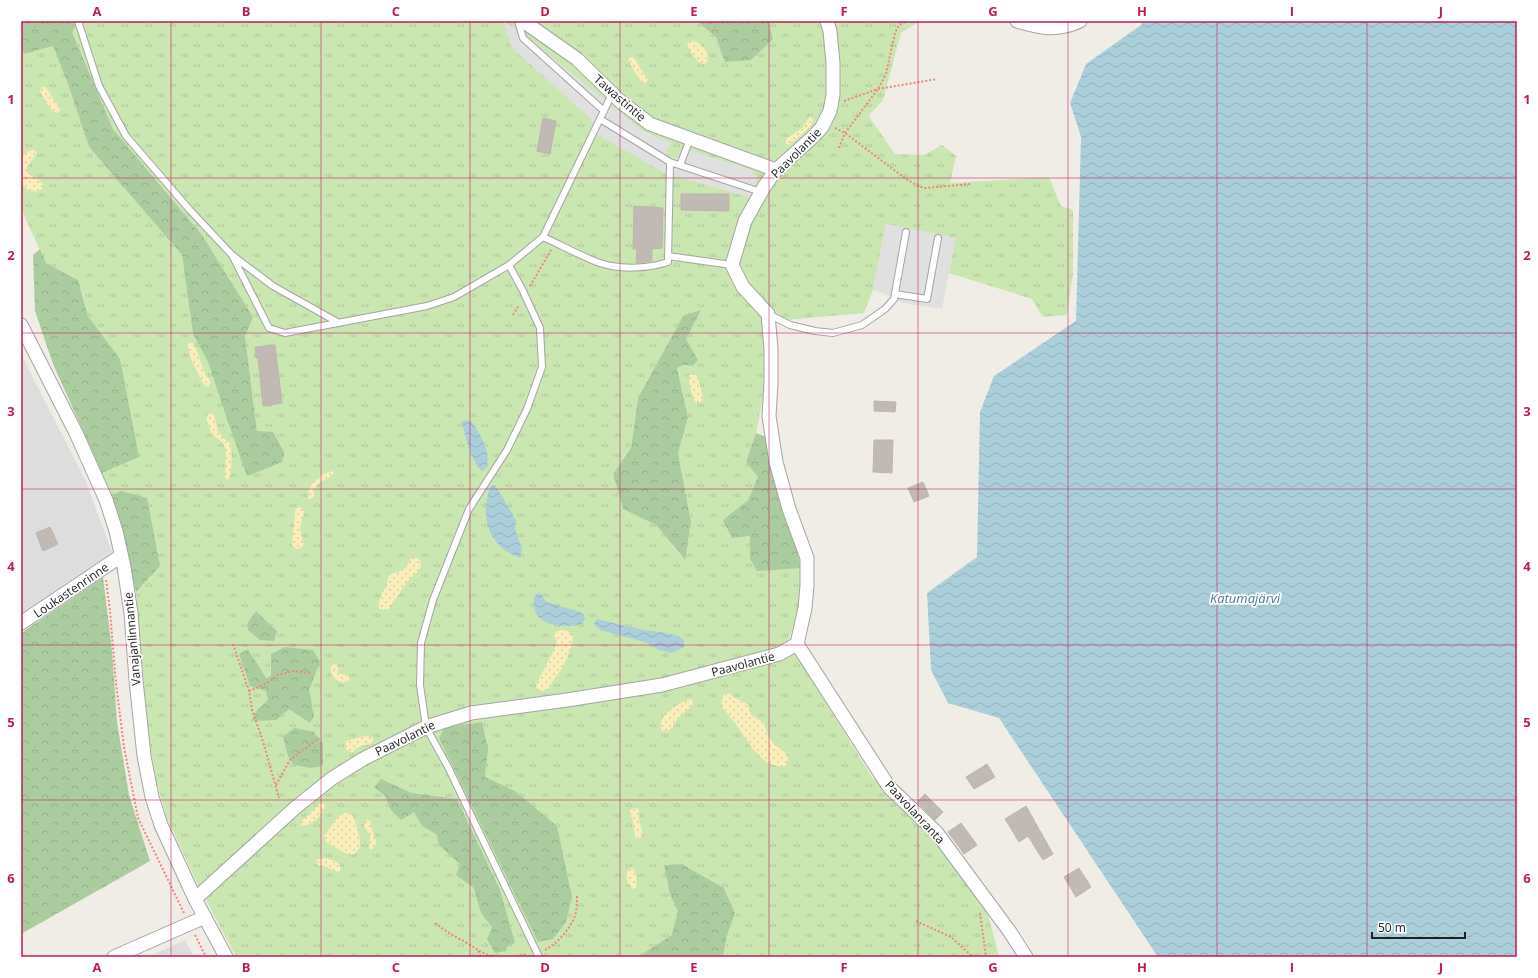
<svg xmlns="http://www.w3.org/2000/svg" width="1538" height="978" font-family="'Open Sans',sans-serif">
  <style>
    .residential { fill: #dedddd }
    .grass { fill: url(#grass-tufts); fill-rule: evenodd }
    .forest { fill: url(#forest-crowns) }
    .sand { fill: url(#sand-dots) }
    .parking { fill: #e0e0e0 }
    .water { fill: url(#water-waves) }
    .building { fill: #c0b9b4; stroke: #c1b5aa }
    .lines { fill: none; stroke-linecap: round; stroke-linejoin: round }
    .service-casing { stroke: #a4a4a4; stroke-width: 8 }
    .minor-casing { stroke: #a4a4a4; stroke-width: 15 }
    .path { stroke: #f08678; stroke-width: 2; stroke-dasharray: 2 2; stroke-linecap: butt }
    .service { stroke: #fff; stroke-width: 6 }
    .minor { stroke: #fff; stroke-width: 13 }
    .grid { fill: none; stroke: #c2185b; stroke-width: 1; stroke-opacity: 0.55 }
    .labels { text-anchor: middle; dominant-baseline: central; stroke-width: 3.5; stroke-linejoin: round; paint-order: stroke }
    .street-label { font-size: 12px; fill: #202020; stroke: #fff }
    .water-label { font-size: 13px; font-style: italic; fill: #4f77a2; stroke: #fff }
    .neatline { fill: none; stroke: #c2185b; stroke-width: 1.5 }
    .grid-label { font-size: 13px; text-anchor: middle; font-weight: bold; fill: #c2185b }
  </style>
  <defs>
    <pattern id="grass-tufts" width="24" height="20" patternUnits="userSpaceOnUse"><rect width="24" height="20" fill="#cae6b1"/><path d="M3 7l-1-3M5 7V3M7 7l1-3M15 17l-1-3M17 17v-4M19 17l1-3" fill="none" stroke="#adc598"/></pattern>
    <pattern id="forest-crowns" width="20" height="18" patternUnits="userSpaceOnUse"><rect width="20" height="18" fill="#abcc9f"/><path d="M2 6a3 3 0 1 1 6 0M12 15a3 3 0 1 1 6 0" fill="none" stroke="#93af89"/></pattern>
    <pattern id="sand-dots" width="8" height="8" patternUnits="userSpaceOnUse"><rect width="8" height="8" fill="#faeebb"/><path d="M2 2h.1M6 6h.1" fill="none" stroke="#d6cca0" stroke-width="1.8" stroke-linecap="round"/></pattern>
    <pattern id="water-waves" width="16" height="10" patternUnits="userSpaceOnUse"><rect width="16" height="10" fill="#abcfda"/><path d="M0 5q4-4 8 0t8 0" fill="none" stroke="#93b1bb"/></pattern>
  </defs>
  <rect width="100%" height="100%" fill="#f0ede7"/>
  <path class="residential" d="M 21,354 L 86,482 L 113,555 L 21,617 Z
    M 185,940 L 194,957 L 148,957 Z"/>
  <path class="grass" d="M 79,21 L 697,21 L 716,37 L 759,21 L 920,21 L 901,33 L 883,100 L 869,115 L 870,118 L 895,154 L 924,155 L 942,145 L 956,156 L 950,183 L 1049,177 L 1061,206 L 1073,210 L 1073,273 L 1067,315 L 1043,317 L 1032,299 L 949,273 L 955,238 L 886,224 L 873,290 L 864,313 L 764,322 L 771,355 L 756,433 L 746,462 L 758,477 L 748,500 L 723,520 L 751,536 L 750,558 L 801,568 L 798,611 L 788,642 L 872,777 L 942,846 L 987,910 L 999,957 L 723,957 L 727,936 L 735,913 L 724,888 L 682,864 L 664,865 L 673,900 L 678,911 L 673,935 L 661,957 L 236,957 L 197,883 L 167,818 L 156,780 L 148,732 L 136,592 L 160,566 L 110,496 L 102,473 L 135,459 L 110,346 L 88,316 L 81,289 L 73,277 L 46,263 L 21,209 L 21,48 L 24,54 L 53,46 L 69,87 L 89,147 L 182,255 L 193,334 L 208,362 L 226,416 L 257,431 L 245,336 L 253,317 L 202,235 L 113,129 L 72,32 ZM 683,316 L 686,339 L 693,366 L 683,365 L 677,368 L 688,417 L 678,453 L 691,522 L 684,560 L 656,525 L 623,509 L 613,474 L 631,448 L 638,398 Z"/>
  <path class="forest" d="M 21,21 L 79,21 L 72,32 L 113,129 L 202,235 L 253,317 L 245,336 L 257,431 L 273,432 L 284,452 L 282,462 L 247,476 L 226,416 L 208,362 L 193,334 L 182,255 L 89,147 L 69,87 L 53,46 L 24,54 L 21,48 Z
    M 697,21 L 768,21 L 773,39 L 751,60 L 725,62 L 716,37 Z
    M 40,249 L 46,263 L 78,280 L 88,316 L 120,359 L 139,457 L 102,473 L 53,364 L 35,311 L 33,255 Z
    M 701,310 L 686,339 L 698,360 L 693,366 L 683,365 L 677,368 L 688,417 L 678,453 L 691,522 L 685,560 L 656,525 L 623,509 L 613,474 L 631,448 L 638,398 L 683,316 Z
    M 756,433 L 766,437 L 797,550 L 801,568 L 757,571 L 750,558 L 750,536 L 732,538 L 723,520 L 748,500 L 758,477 L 746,462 Z
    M 121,491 L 147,498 L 160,566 L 136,592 L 122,528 L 110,496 Z
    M 103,577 L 112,650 L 117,722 L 129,795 L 150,861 L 21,934 L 21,633 Z
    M 256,611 C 264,618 269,625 277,631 L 274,641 L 260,640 L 248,630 L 248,622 Z
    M 285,647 L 313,650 L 320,662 L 309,690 L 314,716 L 310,723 L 289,709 L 276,720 L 251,721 L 257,710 L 268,700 L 266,691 L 250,686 L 239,654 L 248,649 L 266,678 L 271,676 L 271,654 Z
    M 482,722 L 488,748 L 485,777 L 515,791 L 557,826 L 572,897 L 566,922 L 553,939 L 538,942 L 439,738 L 444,728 Z
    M 294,728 L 314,732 L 323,744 L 323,765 L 311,768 L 294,765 L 288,756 L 283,737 Z
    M 381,779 L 411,793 L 457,799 L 500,890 L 515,943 L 507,946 L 506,951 L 495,953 L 487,939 L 492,927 L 481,913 L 474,888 L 456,875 L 460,864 L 439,845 L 437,835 L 422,826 L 414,812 L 401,820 L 391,810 L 385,796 L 374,787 Z
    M 682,864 L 724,888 L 735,913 L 727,936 L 723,957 L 643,957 L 641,955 L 672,935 L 678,911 L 670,894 L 664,865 Z"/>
  <path class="sand" d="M 690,41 C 701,41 707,49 708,60 L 706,63 L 702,64 C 694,59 690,52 687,44 Z
    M 630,57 L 634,57 L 640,68 L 648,79 L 646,83 L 642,83 L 628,61 Z
    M 41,87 L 45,87 C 51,93 53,101 59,106 L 60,111 L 57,113 C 51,112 43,97 40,91 Z
    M 810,116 L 813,118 L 811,126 L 790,144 L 786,144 L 786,139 L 802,128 Z
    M 31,149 L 35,150 L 37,153 L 27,167 L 27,172 C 31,178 38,177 43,184 L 42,189 C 38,192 34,192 29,190 C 17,185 21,168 21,157 Z
    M 191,342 L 194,344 L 205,373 L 211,383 L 209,387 L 205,386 C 199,376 187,354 188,344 Z
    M 694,374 L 697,376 C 699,381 703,395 703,400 L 700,403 L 696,403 C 692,399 688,380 689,375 Z
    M 209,413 L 214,415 C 218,430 217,434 230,443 C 232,451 233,474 228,480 L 225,478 L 226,450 L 223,443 L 212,434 L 206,418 Z
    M 332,471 L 334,473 C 326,484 315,477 314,497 L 311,499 L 308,498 C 308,483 319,475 332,471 Z
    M 298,507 L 302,508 L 304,511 L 300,529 L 304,545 L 299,549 L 294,548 L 292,544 L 295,510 Z
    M 416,557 L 420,560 L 421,565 L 420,569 L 407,582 L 388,610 L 379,609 C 378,593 388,590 388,577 C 397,568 403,578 410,559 Z
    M 559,630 L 568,631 L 573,637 C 570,660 559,672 547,690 L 541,691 L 536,687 C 541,671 553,657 557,641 L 553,634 Z
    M 335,664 L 338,666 L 338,673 L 350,677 L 350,680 L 343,683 C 335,680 329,675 331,666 Z
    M 729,693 L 735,698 L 748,704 L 751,715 L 763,722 L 769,737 L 774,744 L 785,752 L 788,758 L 787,763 L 785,766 L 777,766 L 766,762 L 752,748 L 735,723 L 722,707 L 722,698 L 724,694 Z
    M 691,699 L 693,702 C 691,709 685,711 680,716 C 675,721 674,728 667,732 L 661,730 C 657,715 678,703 691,699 Z
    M 365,736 L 373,738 L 372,743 L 356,748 L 353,752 L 350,752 L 346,749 L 345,745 L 346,741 Z
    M 323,803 L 325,805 C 323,815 314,824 303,826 L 301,825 L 301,821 L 315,809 L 318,804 Z
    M 634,808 L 639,809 L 639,819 L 643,835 L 639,839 L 636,839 C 633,833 635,829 633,823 C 633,818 630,816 630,810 Z
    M 343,813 C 344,813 349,813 350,813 C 355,815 361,840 360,846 C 359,850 356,853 352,855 L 345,853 L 326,842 L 324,836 L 337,818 Z
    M 366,820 L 369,820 C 372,824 371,826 372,830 C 375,837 377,840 375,847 L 371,850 L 369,849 L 370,835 L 364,826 Z
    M 325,858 C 333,860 341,861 341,870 L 338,872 L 324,866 L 319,866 L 316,863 L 316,860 Z
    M 630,868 L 633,868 C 637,874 637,881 636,888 L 633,889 C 627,886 624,872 630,868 Z"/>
  <path class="parking" d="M 503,21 L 521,32 L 643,131 L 670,143 L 667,152 L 668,156 L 675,159 L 680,155 L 683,148 L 751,170 L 756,177 L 756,186 L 752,198 L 664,173 L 597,134 L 591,119 L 512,48 Z
    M 886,224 L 956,238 L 942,309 L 902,303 L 886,294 L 873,290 Z"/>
  <path class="water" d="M 1143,21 L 1517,21 L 1517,957 L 1158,957 L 999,718 L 948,703 L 931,670 L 927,593 L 977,557 L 980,412 L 994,376 L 1076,321 L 1081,137 L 1070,103 L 1086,64 L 1141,25 Z
    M 464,420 L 471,421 C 479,431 496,459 483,471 C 473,467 464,433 462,423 Z
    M 495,485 L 512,513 L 516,521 L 515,530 L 522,548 L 521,555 L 519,558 C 487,545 480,517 490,487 Z
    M 539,593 C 544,596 544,601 549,603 L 580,612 L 584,615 L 585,619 L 582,624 C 569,628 546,627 537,615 C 533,609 534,602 534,596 Z
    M 596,619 L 644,630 L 667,633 L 679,636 L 684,640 L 684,647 L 672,653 L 659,650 L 648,643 L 601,630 L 594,625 Z"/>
  <path class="building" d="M 543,118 L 556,121 L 550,154 L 537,151 Z
    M 681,194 L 729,194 L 729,211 L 681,210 Z
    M 634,206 L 663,208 L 662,248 L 652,249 L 652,261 L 636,263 L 637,249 L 633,249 Z
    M 275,345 L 282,403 L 263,406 L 258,358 L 256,358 L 255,347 Z
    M 874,401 L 896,402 L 895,412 L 874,411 Z
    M 874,440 L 893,440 L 892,473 L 873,472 Z
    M 923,482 L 929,496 L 914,502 L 908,488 Z
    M 50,527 L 58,544 L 43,551 L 36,533 Z
    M 987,764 L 995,777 L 974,789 L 966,777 Z
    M 925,794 L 943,812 L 935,820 L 917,802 Z
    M 1026,806 L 1053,854 L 1043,860 L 1028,836 L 1019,842 L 1005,819 Z
    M 961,823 L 977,845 L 964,854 L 948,832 Z
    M 1079,868 L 1091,887 L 1076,897 L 1064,877 Z"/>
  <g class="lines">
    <defs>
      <path id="service" d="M 78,21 L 99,86 L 126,136 L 189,209 L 232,255 L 273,286 L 339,323
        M 518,21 L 523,38 L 604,111
        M 670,162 L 761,192
        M 680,165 L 690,139
        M 543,237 C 561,245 579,255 597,262 C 618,270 647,269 668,262 L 670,162 L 600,119
        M 232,255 L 269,328 L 285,333 L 427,306 L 454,297 L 509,265 L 543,237 L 612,94
        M 668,256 L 732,265
        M 509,265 L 523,291 L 540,328 L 542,367 L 527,409 L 507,450 L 469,509 L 433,600 L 421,643 L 420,685 L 426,727 L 448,767 L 539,957
        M 895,294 L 927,299 L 938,238
        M 768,314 L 790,325 L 815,331 L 833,333 L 862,325 L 885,309 L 894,299 L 906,232"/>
      <path id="minor" d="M 523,21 L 577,59 L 621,102 L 650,124 L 776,170
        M 1017,21 C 1040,28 1057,32 1080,21
        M 21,325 L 76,433 L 106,500 L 116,531 L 124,567 L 131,613 L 136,680 L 144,756 L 152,797 L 161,825 L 195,899 L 226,957
        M 21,623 L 121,556
        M 797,644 L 889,787 L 937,833 L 1010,932 L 1026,957
        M 195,899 L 295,808 L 331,779 L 363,759 L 426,727 L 471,713 L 567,700 L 662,685 L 779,654 L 797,644 L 805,608 L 807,586 L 807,558 L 789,509 L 776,462 L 769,416 L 771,383 L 771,349 L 768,314 L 743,287 L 732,265 L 745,221 L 764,187 L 776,170 L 814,136 L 822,127 L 830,111 L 833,95 L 833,63 L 830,31 L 827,21
        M 114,957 L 205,917"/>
    </defs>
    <use href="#service" class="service-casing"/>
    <use href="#minor" class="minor-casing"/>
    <path class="path" d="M 707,21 L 711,23 L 722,21
      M 844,101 L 878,89 L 937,79
      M 835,128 L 845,133 L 906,179 L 918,186 L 925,188 L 970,184
      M 839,148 L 845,133 L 878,89 L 886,74 L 895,33 L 899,25 L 908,21
      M 530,286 L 551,250
      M 513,315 L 519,305
      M 106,580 L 110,611 L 116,684 L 124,747 L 138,818 L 184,913
      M 233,644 L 249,691 L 252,710 L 262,738 L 279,798
      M 249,691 L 264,685 L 278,675 L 293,671 L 312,673
      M 276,785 L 290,760 L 319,738
      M 980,913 L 986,957
      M 916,921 L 951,937 L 973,957
      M 435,923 C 445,931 456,937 467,943 C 477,949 484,955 496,957
      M 195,935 L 206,957
      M 545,950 C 558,943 569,930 575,916 C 577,910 577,900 577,894
      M 478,951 L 481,957
      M 516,957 L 527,954"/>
    <use href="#service" class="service"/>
    <use href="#minor" class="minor"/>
  </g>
  <path class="grid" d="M 171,21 L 171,957M 321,21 L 321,957M 470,21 L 470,957M 620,21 L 620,957M 769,21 L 769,957M 918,21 L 918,957M 1068,21 L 1068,957M 1217,21 L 1217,957M 1367,21 L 1367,957M 21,178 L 1517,178M 21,333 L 1517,333M 21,489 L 1517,489M 21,645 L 1517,645M 21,800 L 1517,800"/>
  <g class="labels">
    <g class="street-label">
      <text transform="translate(620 98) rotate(41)">Tawastintie</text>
      <text transform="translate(796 153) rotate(-45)">Paavolantie</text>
      <text transform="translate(71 590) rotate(-34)">Loukastenrinne</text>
      <text transform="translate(132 639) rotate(-95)">Vanajanlinnantie</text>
      <text transform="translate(743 664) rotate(-15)">Paavolantie</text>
      <text transform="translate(405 738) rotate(-26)">Paavolantie</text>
      <text transform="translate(915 812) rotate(47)">Paavolanranta</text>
    </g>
    <g class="water-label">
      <text x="1245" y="598">Katumajärvi</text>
    </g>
  </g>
  <rect width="1538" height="978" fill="none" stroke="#ffffff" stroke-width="44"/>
  <path d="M1372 932v6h93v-6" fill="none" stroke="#202020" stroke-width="2"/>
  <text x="1378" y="932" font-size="12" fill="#202020" stroke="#ffffff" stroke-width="3" paint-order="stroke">50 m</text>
  <rect x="22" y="22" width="1494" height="934" class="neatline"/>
  <g class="grid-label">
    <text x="97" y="16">A</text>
    <text x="246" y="16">B</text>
    <text x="396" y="16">C</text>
    <text x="545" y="16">D</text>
    <text x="694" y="16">E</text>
    <text x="844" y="16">F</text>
    <text x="993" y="16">G</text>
    <text x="1142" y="16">H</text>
    <text x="1292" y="16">I</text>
    <text x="1441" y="16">J</text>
    <text x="11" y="104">1</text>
    <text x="1527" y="104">1</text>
    <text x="11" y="260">2</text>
    <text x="1527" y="260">2</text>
    <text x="11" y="416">3</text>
    <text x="1527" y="416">3</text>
    <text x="11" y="571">4</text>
    <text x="1527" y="571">4</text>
    <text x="11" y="727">5</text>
    <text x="1527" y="727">5</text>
    <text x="11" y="883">6</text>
    <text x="1527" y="883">6</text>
    <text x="97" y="972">A</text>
    <text x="246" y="972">B</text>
    <text x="396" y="972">C</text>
    <text x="545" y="972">D</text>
    <text x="694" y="972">E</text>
    <text x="844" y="972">F</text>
    <text x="993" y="972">G</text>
    <text x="1142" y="972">H</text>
    <text x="1292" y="972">I</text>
    <text x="1441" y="972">J</text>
  </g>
</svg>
